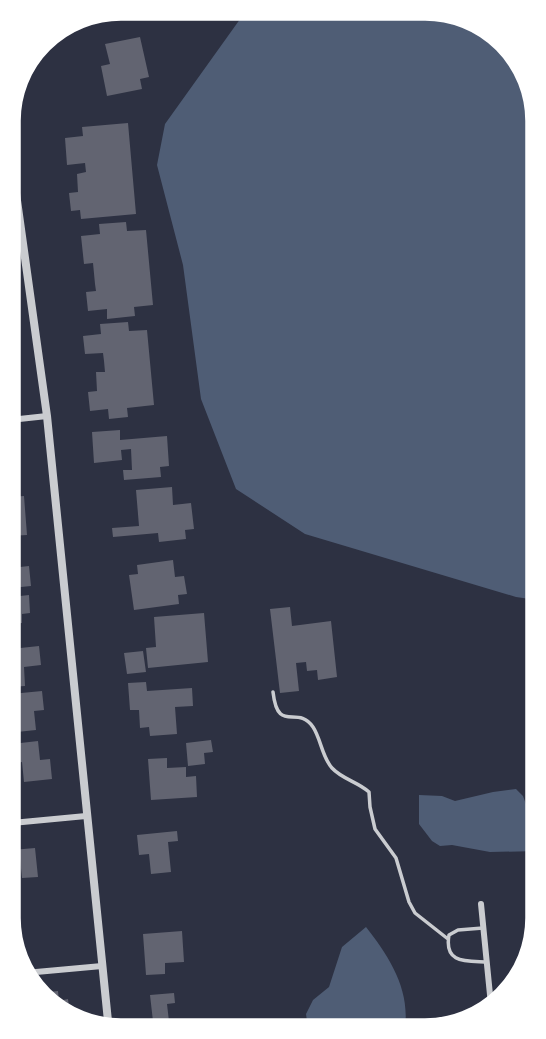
<svg xmlns="http://www.w3.org/2000/svg" width="546" height="1039" font-family="Montserrat,sans-serif">
  <style>
    .water { fill: #4f5d75 }
    .building { fill: #626471 }
    .lines { fill: none; stroke-linecap: round; stroke-linejoin: round }
    .service { stroke: #caccd0; stroke-width: 3.5 }
    .minor { stroke: #caccd0; stroke-width: 6 }
    .tertiary { stroke: #caccd0; stroke-width: 8 }
    .rim { fill: none; stroke: #fff; stroke-width: 3.5 }
  </style>
  <rect width="100%" height="100%" fill="#2d3142"/>
  <path class="water" d="M 248,8 L 447,9 L 500,35 L 533,85 L 537,600 L 516,597 L 305,534 L 236,489 L 201,399 L 183,265 L 157,165 L 165,124 Z
    M 516,789 L 523,796 L 530,815 L 538,828 L 538,851 L 490,852 L 452,845 L 440,846 L 432,841 L 419,824 L 419,795 L 442,796 L 455,801 L 493,792 Z
    M 366,927 C 389,956 410,989 405,1027 L 308,1028 L 306,1014 L 313,1000 L 329,987 L 342,947 Z"/>
  <path class="building" d="M 140,37 L 149,77 L 140,79 L 142,89 L 107,96 L 101,66 L 110,64 L 105,44 Z
    M 128,123 L 136,214 L 81,219 L 80,210 L 71,211 L 69,193 L 78,192 L 77,174 L 86,172 L 85,163 L 67,165 L 65,138 L 83,136 L 82,127 Z
    M 126,222 L 127,231 L 146,230 L 153,305 L 134,307 L 135,316 L 107,319 L 107,309 L 88,311 L 86,292 L 96,291 L 95,284 L 93,263 L 84,264 L 81,236 L 100,234 L 99,224 Z
    M 128,322 L 129,331 L 147,330 L 154,405 L 127,408 L 128,417 L 109,419 L 108,409 L 90,411 L 88,392 L 97,391 L 96,372 L 105,372 L 104,361 L 103,353 L 85,354 L 83,336 L 101,334 L 100,324 Z
    M 120,430 L 120,440 L 167,436 L 169,466 L 160,467 L 161,477 L 124,480 L 123,470 L 132,470 L 131,449 L 121,450 L 122,460 L 94,463 L 92,432 Z
    M 16,445 L 20,478 L 10,479 L 10,446 Z
    M 172,487 L 173,505 L 191,503 L 194,529 L 185,530 L 186,539 L 159,542 L 158,533 L 113,537 L 112,528 L 139,526 L 136,490 Z
    M 24,496 L 27,535 L 10,536 L 10,497 Z
    M 19,557 L 20,567 L 29,566 L 31,586 L 11,588 L 11,558 Z
    M 173,560 L 175,577 L 184,576 L 187,594 L 178,595 L 179,604 L 134,610 L 129,575 L 138,574 L 137,565 Z
    M 29,595 L 30,613 L 22,614 L 22,623 L 14,624 L 15,633 L 11,633 L 11,597 Z
    M 290,607 L 292,626 L 331,621 L 337,677 L 318,680 L 317,670 L 307,671 L 306,662 L 296,663 L 299,691 L 280,693 L 270,609 Z
    M 204,613 L 208,662 L 148,668 L 146,648 L 156,647 L 154,617 Z
    M 39,646 L 41,665 L 24,667 L 25,686 L 11,687 L 11,649 Z
    M 143,651 L 146,672 L 127,674 L 124,653 Z
    M 146,682 L 147,691 L 192,688 L 193,706 L 175,707 L 177,734 L 150,736 L 149,727 L 140,728 L 139,710 L 130,710 L 128,683 Z
    M 42,691 L 44,710 L 34,711 L 36,730 L 17,732 L 15,713 L 11,713 L 11,694 Z
    M 211,740 L 213,752 L 204,753 L 205,764 L 188,766 L 186,743 Z
    M 38,741 L 40,760 L 50,759 L 52,779 L 24,782 L 22,762 L 12,764 L 12,744 Z
    M 167,758 L 167,768 L 186,767 L 186,777 L 196,776 L 197,797 L 151,800 L 148,759 Z
    M 177,831 L 178,841 L 168,842 L 171,872 L 151,874 L 149,854 L 139,855 L 137,835 Z
    M 35,848 L 38,877 L 22,878 L 20,859 L 12,860 L 12,850 Z
    M 182,931 L 184,962 L 165,963 L 165,974 L 146,975 L 143,934 Z
    M 58,991 L 59,1001 L 68,999 L 70,1015 L 46,1004 L 39,993 Z
    M 174,993 L 175,1003 L 167,1004 L 170,1030 L 154,1030 L 150,995 Z"/>
  <g class="lines">
    <path class="service" d="M 273,692 C 278,735 297,704 313,727 C 321,739 322,757 332,768 C 342,779 358,782 369,792 L 370,807 L 375,829 L 396,858 L 409,902 L 415,913 L 448,939
      M 483,928 L 458,930 L 449,935 C 444,963 465,961 485,962"/>
    <path class="minor" d="M 10,420 L 47,416
      M 12,823 L 86,816
      M 481,904 L 491,1005
      M 25,973 L 102,966"/>
    <path class="tertiary" d="M 8,119 L 15,186 L 47,416 L 109,1031"/>
  </g>
  <path d="M0 0H546V1039H0ZM121 19H425A102 102 0 0 1 527 121V918A102 102 0 0 1 425 1020H121A102 102 0 0 1 19 918V121A102 102 0 0 1 121 19Z" fill="#fff" fill-rule="evenodd"/>
  <path class="rim" d="M121 19H425A102 102 0 0 1 527 121V918A102 102 0 0 1 425 1020H121A102 102 0 0 1 19 918V121A102 102 0 0 1 121 19Z"/>
</svg>
